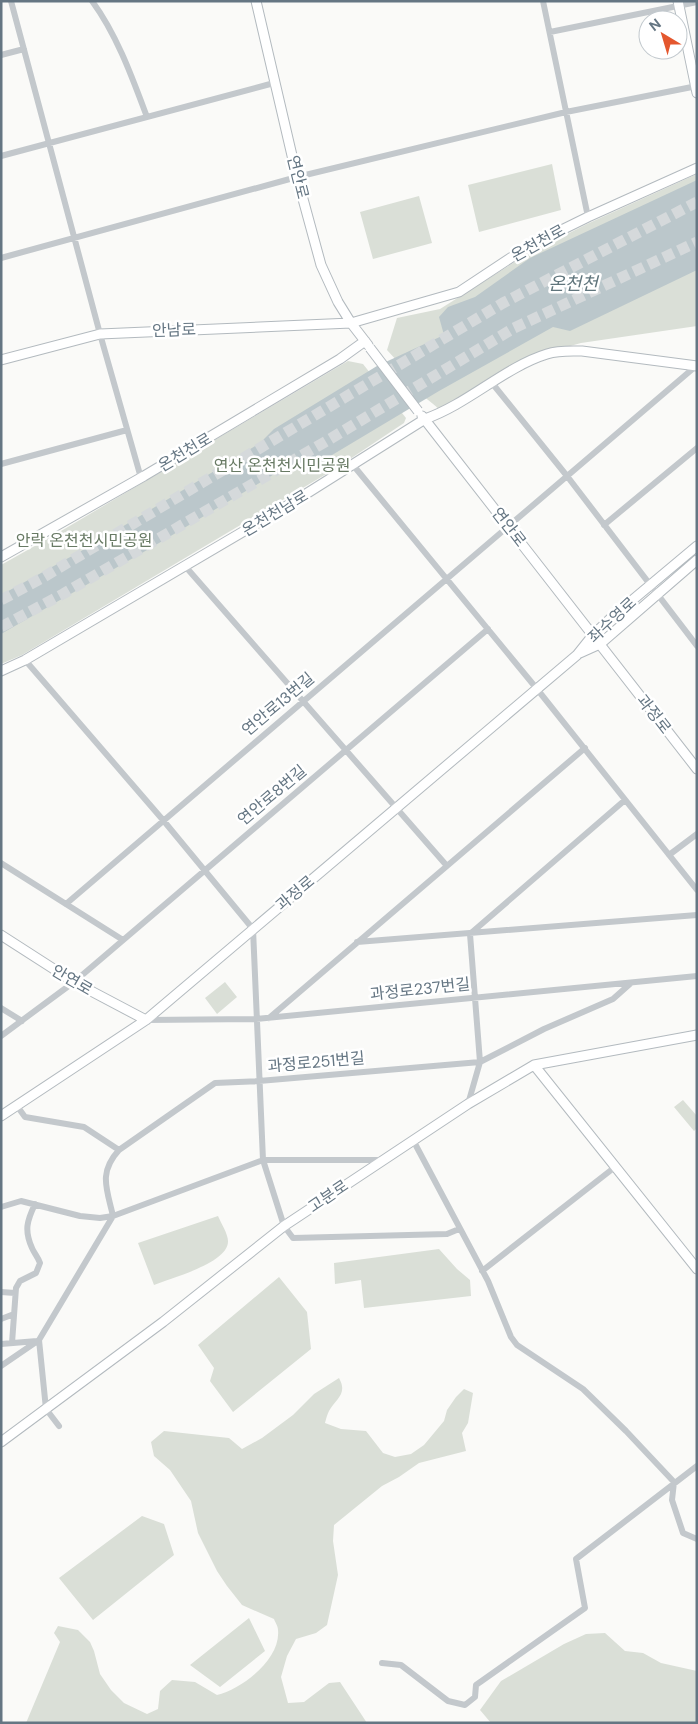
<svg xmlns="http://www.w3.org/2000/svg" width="698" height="1724" font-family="'DM Sans','Noto Sans KR',sans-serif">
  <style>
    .green { fill: #dadfd7 }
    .water { fill: #bbc7cb }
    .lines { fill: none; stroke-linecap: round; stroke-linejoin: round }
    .highway-tunnel { stroke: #d5d9db; stroke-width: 11; stroke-dasharray: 11 5.5; stroke-linecap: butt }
    .secondary-casing { stroke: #b3babf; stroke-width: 11 }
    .street { stroke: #c3c8cc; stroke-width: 6 }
    .secondary { stroke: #fff; stroke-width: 9 }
    .secondary-bridge-casing { stroke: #b3babf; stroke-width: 11; stroke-linecap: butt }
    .secondary-bridge { stroke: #fff; stroke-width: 9 }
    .labels { text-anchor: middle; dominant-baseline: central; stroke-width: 5; stroke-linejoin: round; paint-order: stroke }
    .street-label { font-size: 16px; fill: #657683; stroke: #fff }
    .park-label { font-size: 16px; fill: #687a64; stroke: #fff }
    .water-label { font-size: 18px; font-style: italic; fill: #60757c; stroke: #fff }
  </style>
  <rect width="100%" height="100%" fill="#fafaf8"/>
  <path class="green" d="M 552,164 L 561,210 L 479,232 L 468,185 Z
    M 697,174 L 697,192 L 449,338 L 398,362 L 387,350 L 397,318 L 440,309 L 526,255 L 587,224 Z
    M 419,196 L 432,243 L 373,259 L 360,212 Z
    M 697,250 L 697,326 L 581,343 L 563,348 L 440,411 C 435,404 429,402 423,395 Z
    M 348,361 L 363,364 L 406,418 L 404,423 L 338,467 L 22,655 L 1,664 L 1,565 L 56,534 Z
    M 225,982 L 237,997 L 217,1014 L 205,998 Z
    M 683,1100 L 697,1116 L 697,1128 L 694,1131 L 674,1107 Z
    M 218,1216 C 221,1223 228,1234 228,1241 C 229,1263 171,1278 154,1285 L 138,1243 Z
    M 439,1249 L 457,1269 L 470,1280 L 471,1296 L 364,1308 L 361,1280 L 335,1284 L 334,1263 Z
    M 279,1277 L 307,1312 L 311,1349 L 233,1412 L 210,1381 L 214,1368 L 198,1345 Z
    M 339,1378 C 348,1394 336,1399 329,1411 C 327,1415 326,1419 325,1423 L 341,1429 L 366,1431 L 383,1453 L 395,1457 L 411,1454 L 424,1445 L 444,1421 L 447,1410 L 456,1397 L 464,1389 L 473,1393 L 468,1423 L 462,1433 L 466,1451 L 419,1463 L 399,1477 L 382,1486 L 334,1525 L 333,1541 L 338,1575 L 327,1625 L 316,1633 L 296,1639 L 287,1656 L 281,1677 L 288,1703 L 304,1702 L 329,1683 L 340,1682 L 367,1723 L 26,1723 L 60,1642 L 54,1633 L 58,1626 L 78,1630 L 90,1642 L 94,1651 L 100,1674 L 111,1690 L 124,1703 L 147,1714 L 158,1709 L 160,1691 L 172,1680 L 195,1682 L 217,1695 C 242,1689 281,1659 278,1630 C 278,1626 275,1622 274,1619 L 242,1605 L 227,1586 L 217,1571 L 198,1533 L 191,1501 L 170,1470 L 154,1456 L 151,1442 L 164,1431 L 229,1438 L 242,1449 L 262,1438 L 293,1415 L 314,1394 Z
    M 142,1516 L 164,1524 L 174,1555 L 93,1620 L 59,1578 Z
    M 249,1618 L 265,1651 L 220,1687 L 190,1665 Z
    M 605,1633 L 625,1651 L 643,1653 L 661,1663 L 697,1671 L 697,1723 L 491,1723 L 480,1710 L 501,1681 L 564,1644 L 586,1634 Z"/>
  <path class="water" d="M 697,180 L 697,270 L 570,331 L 553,327 L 439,391 L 312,467 L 276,473 L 154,546 L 1,634 L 1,595 L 92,545 L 198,481 L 260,443 L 274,429 L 377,366 L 444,335 L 439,317 L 448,307 L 475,297 L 530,258 Z"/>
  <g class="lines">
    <path class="highway-tunnel" d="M 1,600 L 42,578 L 503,303 L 697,202
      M 1,627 L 63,594 L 325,442 L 514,328 L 697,242"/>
    <defs>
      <path id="secondary" d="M 256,1 L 297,177 L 321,265 L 338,302 L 351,323 L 368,345
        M 678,1 L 697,93
        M 1,360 L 100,334 L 351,323 L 459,292 L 527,247 L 588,217 L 697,168
        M 422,416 L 697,769
        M 1,557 L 144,476 L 340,359 L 365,341
        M 580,653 L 600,644 L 697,560
        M 1,671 L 25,660 L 290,504 L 425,419 C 468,404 505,367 547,354 C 559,350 571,351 582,351 L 697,366
        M 1,935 L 74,982 L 146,1020
        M 534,1065 L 697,1269
        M 1,1116 L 146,1020 L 577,655 L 593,635 L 611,618 L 697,546
        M 1,1442 L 163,1322 L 284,1226 L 468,1104 L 534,1065 L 697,1035"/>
    </defs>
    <use href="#secondary" class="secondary-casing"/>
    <path class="street" d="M 11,1 L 100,334 L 141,478
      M 92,1 C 117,35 132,77 147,117
      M 543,1 L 588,217
      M 550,32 L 697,2
      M 1,55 L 24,49
      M 1,156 L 274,83
      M 1,258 L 297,177 L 566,112 L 697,86
      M 492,383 L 567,476 L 697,646
      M 1,464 L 127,430
      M 353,465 L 537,689 L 697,890
      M 604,525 L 697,448
      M 185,566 L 447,866
      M 25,660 L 163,820 L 253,929 L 263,1160 L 284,1226 L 293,1238 L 447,1234 L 459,1229
      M 669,855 L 697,834
      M 1,863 L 123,940
      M 66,904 L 696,366
      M 357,942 L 697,915
      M 1,1008 L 22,1021
      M 269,1018 L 585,748
      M 146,1020 L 256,1019 L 697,976
      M 1,1036 L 74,982 L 488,629
      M 468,1104 L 480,1062 L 470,934 L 625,800
      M 17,1106 L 25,1117 L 84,1127 L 119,1150 L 215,1083 L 259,1081 L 480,1062 L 544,1029 L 613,999 L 631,983
      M 413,1140 L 488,1281 L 511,1337 L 517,1345 L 583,1389 L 626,1431 L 674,1482 L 672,1500 L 683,1533 L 697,1539
      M 1,1207 L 21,1201 L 80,1216 L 100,1218 L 113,1216 L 263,1160 L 382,1160
      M 482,1271 L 615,1167
      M 1,1292 L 15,1293
      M 1,1319 L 14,1314
      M 12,1343 L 16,1288 L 20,1281 L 36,1273 L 40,1263 C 38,1257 34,1253 32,1248 C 24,1230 27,1221 35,1204
      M 1,1344 L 37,1341
      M 1,1366 L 39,1340
      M 59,1426 L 46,1409 L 39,1340 L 113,1216 C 107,1189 98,1173 119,1150
      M 382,1663 L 401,1665 L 448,1701 L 465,1705 L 475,1697 L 476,1685 L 585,1608 L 576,1559 L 697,1466"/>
    <use href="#secondary" class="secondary"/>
    <defs>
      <path id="secondary-bridge" d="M 370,348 L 418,411"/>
    </defs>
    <use href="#secondary-bridge" class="secondary-bridge-casing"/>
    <use href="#secondary-bridge" class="secondary-bridge"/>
  </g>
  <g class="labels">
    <g class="street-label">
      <text transform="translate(298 177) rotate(76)">연안로</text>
      <text transform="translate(538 243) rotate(-29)">온천천로</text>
      <text transform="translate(174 330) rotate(-2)">안남로</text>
      <text transform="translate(185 452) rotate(-31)">온천천로</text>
      <text transform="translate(275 513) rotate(-31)">온천천남로</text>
      <text transform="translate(509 527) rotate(52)">연안로</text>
      <text transform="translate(612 620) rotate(-43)">좌수영로</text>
      <text transform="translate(278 704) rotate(-40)">연안로13번길</text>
      <text transform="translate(654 714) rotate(52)">과정로</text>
      <text transform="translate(272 795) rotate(-40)">연안로8번길</text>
      <text transform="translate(295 893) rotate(-40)">과정로</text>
      <text transform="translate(72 980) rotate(30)">안연로</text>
      <text transform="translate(420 989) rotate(-6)">과정로237번길</text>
      <text transform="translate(316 1062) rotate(-5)">과정로251번길</text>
      <text transform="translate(328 1196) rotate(-34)">고분로</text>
    </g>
    <g class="park-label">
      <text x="282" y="465">연산 온천천시민공원</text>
      <text x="84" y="540">안락 온천천시민공원</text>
    </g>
    <g class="water-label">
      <text x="573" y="284">온천천</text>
    </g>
  </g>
  <rect width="698" height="1724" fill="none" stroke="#657683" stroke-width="5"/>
  <g transform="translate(663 35) rotate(322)"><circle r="24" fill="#ffffff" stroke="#c1c8cd"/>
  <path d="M0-4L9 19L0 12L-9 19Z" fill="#e4572e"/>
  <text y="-8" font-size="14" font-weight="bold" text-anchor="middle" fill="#657683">N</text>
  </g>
</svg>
